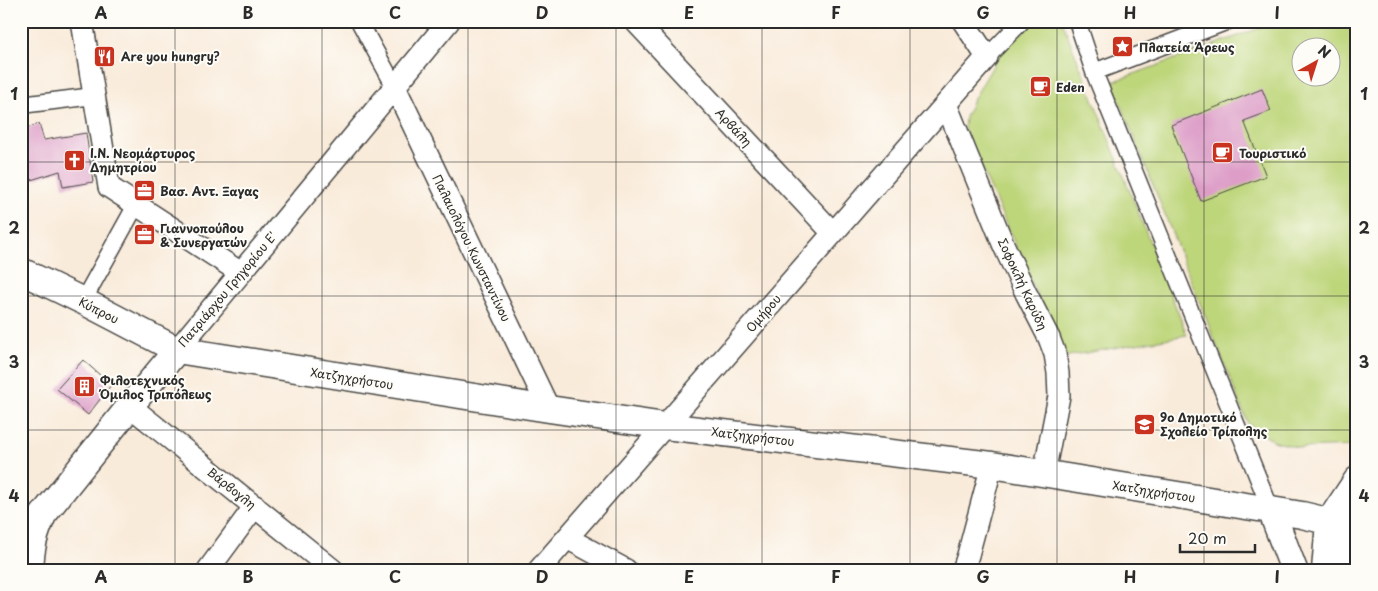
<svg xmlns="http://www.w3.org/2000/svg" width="1378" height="591" font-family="'Playpen Sans',sans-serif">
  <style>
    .green { fill: #bed67a; stroke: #748052; fill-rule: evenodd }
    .building { fill: #dd9dc7 }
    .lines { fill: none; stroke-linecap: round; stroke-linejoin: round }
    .pedestrian-casing { stroke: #4a4845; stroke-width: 19 }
    .minor-casing { stroke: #4a4845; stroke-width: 24 }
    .tertiary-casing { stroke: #4a4845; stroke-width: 29 }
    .pedestrian { stroke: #fff; stroke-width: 16 }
    .minor { stroke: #fff; stroke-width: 21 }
    .tertiary { stroke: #fff; stroke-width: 26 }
    .grid { fill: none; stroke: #2b2b2b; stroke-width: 1; stroke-opacity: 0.55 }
    .labels { text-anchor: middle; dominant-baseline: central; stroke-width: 4; stroke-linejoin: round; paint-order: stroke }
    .poi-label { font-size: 12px; font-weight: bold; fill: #2b2b2b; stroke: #fdfcf7; text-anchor: start }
    .street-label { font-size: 12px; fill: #2b2b2b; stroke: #fdfcf7 }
    .neatline { fill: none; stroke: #2b2b2b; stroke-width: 2 }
    .grid-label { font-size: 16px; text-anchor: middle; font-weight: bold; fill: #2b2b2b }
  </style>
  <rect width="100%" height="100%" fill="#fdfcf7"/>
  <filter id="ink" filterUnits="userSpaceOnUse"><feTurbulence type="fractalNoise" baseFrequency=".02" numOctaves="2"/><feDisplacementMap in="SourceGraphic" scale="10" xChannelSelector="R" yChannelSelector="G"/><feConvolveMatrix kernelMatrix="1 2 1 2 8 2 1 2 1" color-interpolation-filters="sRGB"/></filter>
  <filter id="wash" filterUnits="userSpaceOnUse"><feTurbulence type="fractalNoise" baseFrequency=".0096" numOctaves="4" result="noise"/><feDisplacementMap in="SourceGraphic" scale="20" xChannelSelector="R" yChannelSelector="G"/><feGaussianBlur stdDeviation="1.12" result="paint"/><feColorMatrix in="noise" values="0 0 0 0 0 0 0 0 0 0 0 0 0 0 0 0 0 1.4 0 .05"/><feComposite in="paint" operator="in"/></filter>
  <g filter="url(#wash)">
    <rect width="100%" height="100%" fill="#f9ebda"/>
    <path class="green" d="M 1038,21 L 1062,21 L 1187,335 L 1063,357 C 1032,280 997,205 964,128 L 965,117 L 973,100 L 1001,52 L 1027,28 Z
      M 1279,21 L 1357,21 L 1357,446 L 1300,448 L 1273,441 L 1248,424 L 1112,82 ZM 1300,48 L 1330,48 L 1330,78 L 1300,78 Z"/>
    <g id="blocks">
      <path class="building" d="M 1262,89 L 1271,111 L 1244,121 L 1266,176 L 1201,201 L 1171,125 Z
        M 39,124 L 44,140 L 86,133 L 93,182 L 63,187 L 60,171 L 21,183 L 21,130 Z
        M 83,360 L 111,385 L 88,415 L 57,389 Z"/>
    </g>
  </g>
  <g filter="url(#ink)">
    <use href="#blocks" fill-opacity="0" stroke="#4a4845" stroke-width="1"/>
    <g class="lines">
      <defs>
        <path id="pedestrian" d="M 359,21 L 395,87
          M 1077,21 L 1094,72 L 1271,510
          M 987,57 L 1022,21
          M 1094,72 L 1228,21
          M 21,105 L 94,96
          M 83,301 L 136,205"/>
        <path id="minor" d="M 82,21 L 109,187 L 241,273
          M 635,21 L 833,233
          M 395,87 L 549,409
          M 946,104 L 1004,246 L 1026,293 L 1049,338 L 1055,354 L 1058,373 L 1059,396 L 1044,473
          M 177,350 L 449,21
          M 130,406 L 333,570
          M 567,538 L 626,570
          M 208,570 L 255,506
          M 539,570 L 987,57 L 963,21
          M 963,570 L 968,555 L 992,465"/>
        <path id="tertiary" d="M 21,271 L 83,301 L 177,350 L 549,409 L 665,426 L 992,465 L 1252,507 L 1302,515 L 1357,528
          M 1271,510 L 1294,570
          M 30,570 C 31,547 34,536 43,515 L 130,406 L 177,350
          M 1325,570 L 1329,522 L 1357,480
          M 1347,570 L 1355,528 L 1354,510"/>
      </defs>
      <use href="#pedestrian" class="pedestrian-casing"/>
      <use href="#minor" class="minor-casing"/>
      <use href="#tertiary" class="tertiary-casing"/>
      <use href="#pedestrian" class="pedestrian"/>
      <use href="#minor" class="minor"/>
      <use href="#tertiary" class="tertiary"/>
    </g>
  </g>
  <path class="grid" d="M 175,21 L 175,570M 322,21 L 322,570M 468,21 L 468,570M 616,21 L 616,570M 762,21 L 762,570M 910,21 L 910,570M 1057,21 L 1057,570M 1204,21 L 1204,570M 21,162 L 1357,162M 21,296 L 1357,296M 21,430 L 1357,430"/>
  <defs>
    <symbol id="sight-square" viewBox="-11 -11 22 22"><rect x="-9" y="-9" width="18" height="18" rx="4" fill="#c8321e" stroke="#fdfcf7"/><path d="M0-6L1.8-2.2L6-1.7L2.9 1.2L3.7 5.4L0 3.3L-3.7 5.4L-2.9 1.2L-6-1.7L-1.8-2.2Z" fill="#fff"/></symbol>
    <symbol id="restaurant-square" viewBox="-11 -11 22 22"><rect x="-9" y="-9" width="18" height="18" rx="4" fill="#c8321e" stroke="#fdfcf7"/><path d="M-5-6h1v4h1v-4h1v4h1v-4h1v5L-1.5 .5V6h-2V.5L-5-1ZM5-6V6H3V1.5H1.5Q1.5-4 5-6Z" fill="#fff"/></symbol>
    <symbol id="cafe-square" viewBox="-11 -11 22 22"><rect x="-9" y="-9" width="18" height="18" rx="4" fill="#c8321e" stroke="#fdfcf7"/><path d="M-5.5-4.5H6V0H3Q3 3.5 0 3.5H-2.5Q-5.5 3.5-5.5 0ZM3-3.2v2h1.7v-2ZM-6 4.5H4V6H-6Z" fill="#fff"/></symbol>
    <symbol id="church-square" viewBox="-11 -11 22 22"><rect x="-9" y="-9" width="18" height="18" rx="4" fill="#c8321e" stroke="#fdfcf7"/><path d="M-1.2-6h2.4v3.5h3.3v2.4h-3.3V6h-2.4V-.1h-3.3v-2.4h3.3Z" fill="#fff"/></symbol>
    <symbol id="office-square" viewBox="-11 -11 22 22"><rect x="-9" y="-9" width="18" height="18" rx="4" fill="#c8321e" stroke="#fdfcf7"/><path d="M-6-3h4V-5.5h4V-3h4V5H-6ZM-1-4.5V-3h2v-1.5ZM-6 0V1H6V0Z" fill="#fff"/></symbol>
    <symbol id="building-square" viewBox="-11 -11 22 22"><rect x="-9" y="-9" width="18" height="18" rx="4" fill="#c8321e" stroke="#fdfcf7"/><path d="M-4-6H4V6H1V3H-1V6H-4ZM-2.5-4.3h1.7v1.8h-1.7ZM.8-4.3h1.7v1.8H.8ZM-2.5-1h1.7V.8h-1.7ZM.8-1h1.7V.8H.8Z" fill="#fff"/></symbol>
    <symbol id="school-square" viewBox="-11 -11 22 22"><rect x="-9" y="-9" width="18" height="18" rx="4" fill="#c8321e" stroke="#fdfcf7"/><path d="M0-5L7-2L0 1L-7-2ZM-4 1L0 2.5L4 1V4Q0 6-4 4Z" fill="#fff"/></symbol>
  </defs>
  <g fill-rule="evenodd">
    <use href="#sight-square" x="1110" y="34" width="25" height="25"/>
    <use href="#restaurant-square" x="92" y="44" width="25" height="25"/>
    <use href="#cafe-square" x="1028" y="74" width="25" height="25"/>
    <use href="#cafe-square" x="1210" y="140" width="25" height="25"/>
    <use href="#church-square" x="62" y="148" width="25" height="25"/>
    <use href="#office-square" x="132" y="178" width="25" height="25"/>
    <use href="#office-square" x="132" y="222" width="25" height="25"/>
    <use href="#building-square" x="72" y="374" width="25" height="25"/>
    <use href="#school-square" x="1132" y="412" width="25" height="25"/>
  </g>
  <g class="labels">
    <g class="poi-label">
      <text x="1139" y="47">Πλατεία Άρεως</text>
      <text x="121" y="56">Are you hungry?</text>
      <text x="1056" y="87">Eden</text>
      <text x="90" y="153">Ι.Ν. Νεομάρτυρος<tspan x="90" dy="14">Δημητρίου</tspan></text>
      <text x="1239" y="153">Τουριστικό</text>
      <text x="160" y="191">Βασ. Αντ. Ξαγας</text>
      <text x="160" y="228">Γιαννοπούλου<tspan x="160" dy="14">&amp; Συνεργατών</tspan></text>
      <text x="100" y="380">Φιλοτεχνικός<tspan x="100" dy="14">Όμιλος Τριπόλεως</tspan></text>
      <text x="1160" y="417">9ο Δημοτικό<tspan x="1160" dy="14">Σχολείο Τρίπολης</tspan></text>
    </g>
    <g class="street-label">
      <text transform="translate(734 127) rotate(47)">Αρβάλη</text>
      <text transform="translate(472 248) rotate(64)">Παλαιολόγου Κωνσταντίνου</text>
      <text transform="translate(1023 284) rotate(65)">Σοφοκλή Καρύδη</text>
      <text transform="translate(227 289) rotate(-50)">Πατριάρχου Γρηγορίου Ε'</text>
      <text transform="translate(99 310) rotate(27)">Κύπρου</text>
      <text transform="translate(763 313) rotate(-49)">Ομήρου</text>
      <text transform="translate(352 378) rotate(9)">Χατζηχρήστου</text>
      <text transform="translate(753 436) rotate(7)">Χατζηχρήστου</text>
      <text transform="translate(232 488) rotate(39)">Βάρβογλη</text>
      <text transform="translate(1154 491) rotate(9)">Χατζηχρήστου</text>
    </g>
  </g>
  <rect width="1378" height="591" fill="none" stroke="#fdfcf7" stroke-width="55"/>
  <g transform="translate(1316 62) rotate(39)"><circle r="24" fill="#fdfcf7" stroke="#a9a8a5"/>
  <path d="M0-4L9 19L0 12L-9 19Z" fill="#c8321e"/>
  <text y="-8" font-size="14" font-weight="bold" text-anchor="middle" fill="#2b2b2b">N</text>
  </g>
  <path d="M1180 544v8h75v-8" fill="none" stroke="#2b2b2b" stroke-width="2.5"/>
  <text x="1188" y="544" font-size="15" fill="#2b2b2b" stroke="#fdfcf7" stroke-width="4" paint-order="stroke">20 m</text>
  <rect x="28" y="28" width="1322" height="536" class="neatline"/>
  <g class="grid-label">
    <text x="101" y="19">A</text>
    <text x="248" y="19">B</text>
    <text x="395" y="19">C</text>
    <text x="542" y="19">D</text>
    <text x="689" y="19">E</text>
    <text x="836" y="19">F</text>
    <text x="983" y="19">G</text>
    <text x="1130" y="19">H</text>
    <text x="1277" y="19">I</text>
    <text x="14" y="100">1</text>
    <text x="1364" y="100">1</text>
    <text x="14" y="234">2</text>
    <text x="1364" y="234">2</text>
    <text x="14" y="368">3</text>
    <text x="1364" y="368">3</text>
    <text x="14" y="502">4</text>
    <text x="1364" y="502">4</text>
    <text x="101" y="583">A</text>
    <text x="248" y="583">B</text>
    <text x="395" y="583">C</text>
    <text x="542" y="583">D</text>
    <text x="689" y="583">E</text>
    <text x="836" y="583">F</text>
    <text x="983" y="583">G</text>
    <text x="1130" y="583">H</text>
    <text x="1277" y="583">I</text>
  </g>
</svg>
